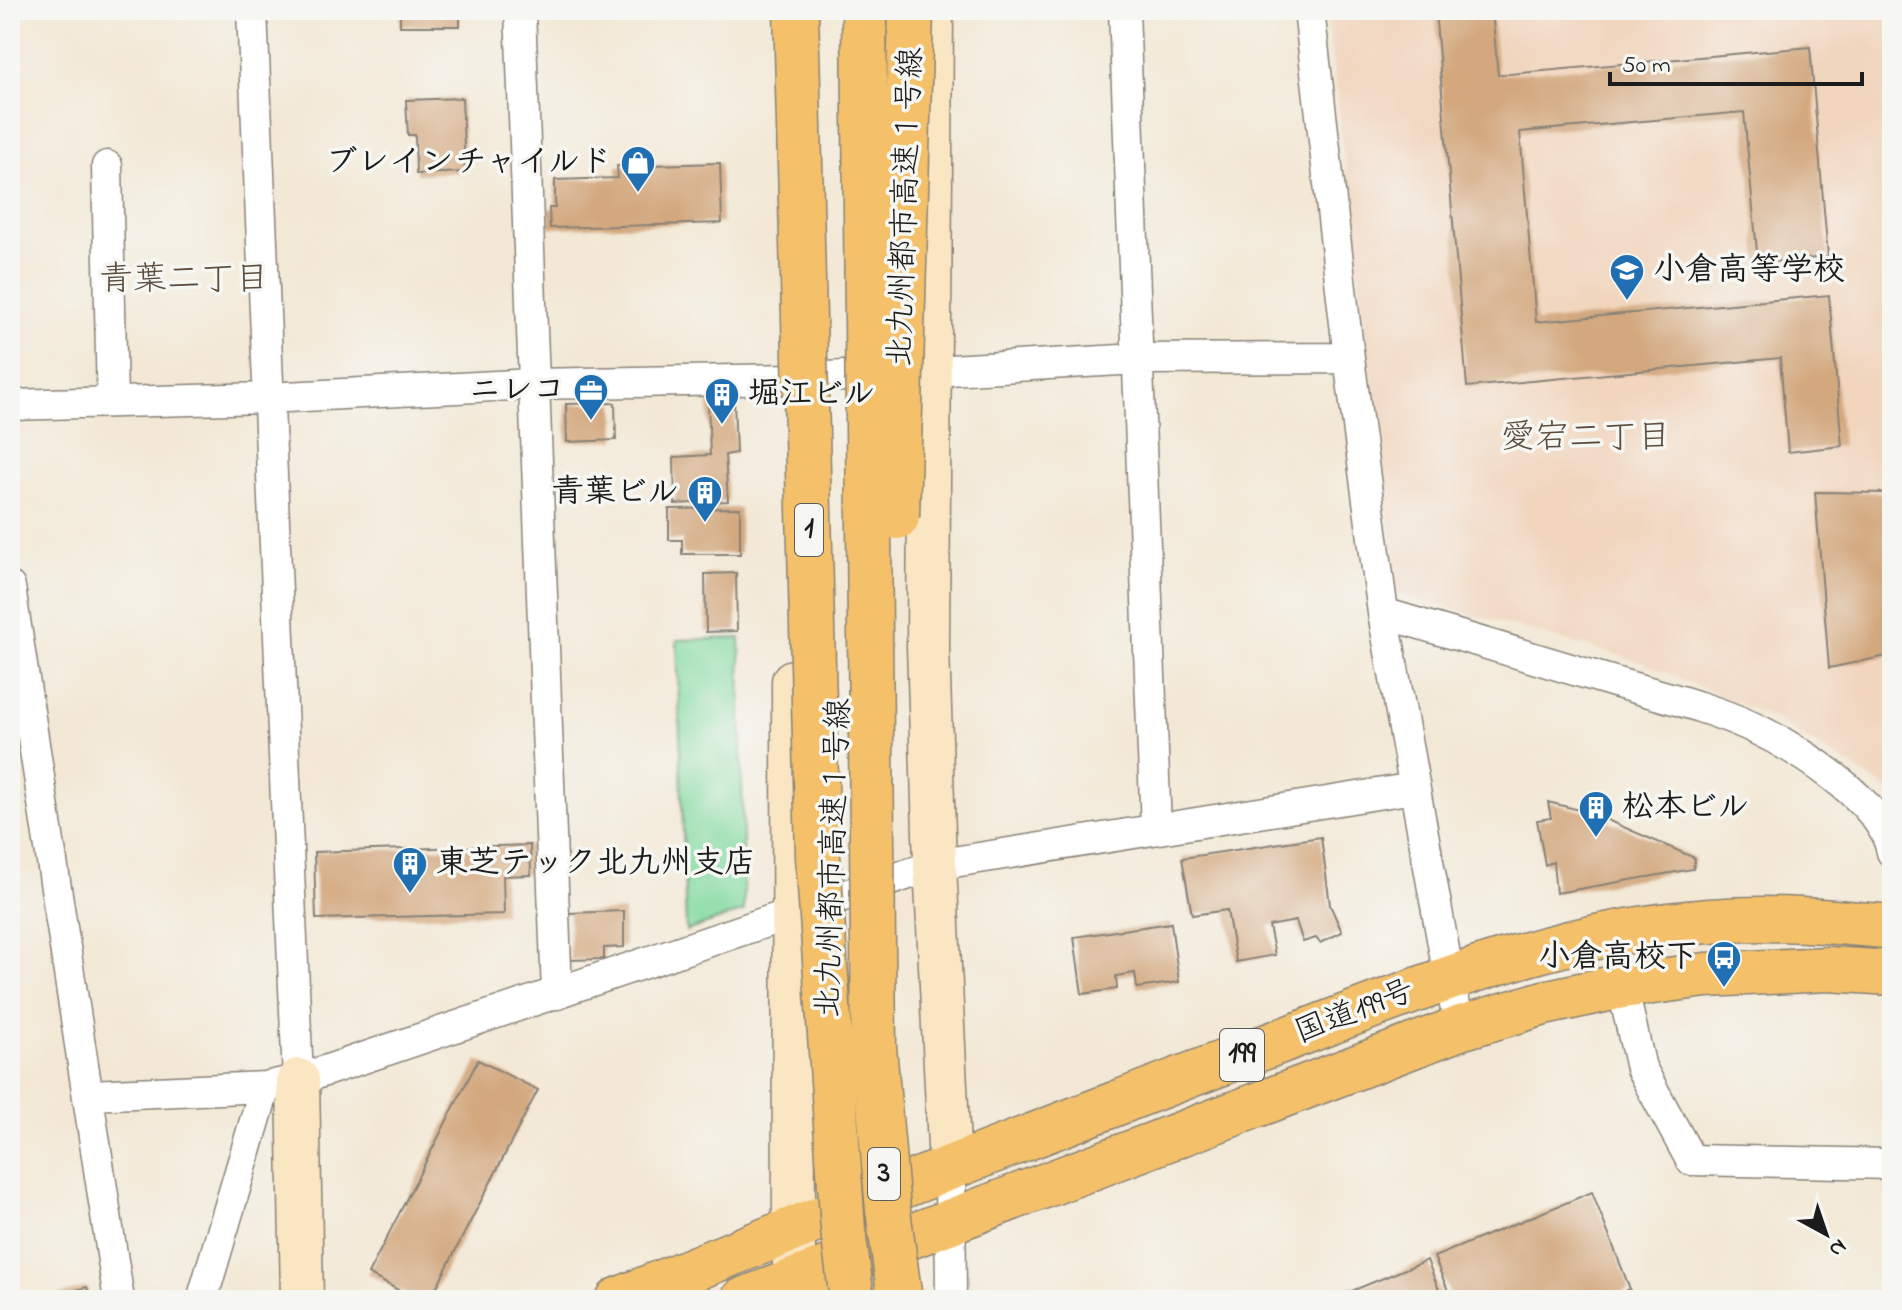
<svg xmlns="http://www.w3.org/2000/svg" width="1902" height="1310" font-family="'Indie Flower','Klee One',sans-serif">
  <style>
    .built { fill: #f1d5bd }
    .green { fill: #81d99f; stroke: #4e7a5e; stroke-width: 2 }
    .building { fill: #d3a87f }
    .lines { fill: none; stroke-linecap: round; stroke-linejoin: round }
    .street-casing { stroke: #888278; stroke-width: 33 }
    .secondary-casing { stroke: #888278; stroke-width: 45 }
    .highway-casing { stroke: #888278; stroke-width: 47 }
    .street { stroke: #fff; stroke-width: 30 }
    .secondary { stroke: #fbe6c3; stroke-width: 42 }
    .highway { stroke: #f4c16a; stroke-width: 44 }
    .highway-bridge-casing { stroke: #888278; stroke-width: 47; stroke-linecap: butt }
    .highway-bridge { stroke: #f4c16a; stroke-width: 44 }
    .labels { text-anchor: middle; dominant-baseline: central; stroke-width: 7; stroke-linejoin: round; paint-order: stroke }
    .shield { fill: #f6f6f2; stroke: #5d5d5c; stroke-width: 2 }
    .shield-label { font-size: 30px; font-weight: bold; fill: #1c1c1c }
    .poi-label { font-size: 32px; font-weight: bold; fill: #1c1c1c; stroke: #f6f6f2; text-anchor: end }
    .street-label { font-size: 32px; fill: #1c1c1c; stroke: #f6f6f2 }
    .neighbourhood-label { font-size: 34px; fill: #5c4d3f; stroke: #f6f6f2 }
  </style>
  <rect width="100%" height="100%" fill="#f6f6f2"/>
  <filter id="ink" filterUnits="userSpaceOnUse"><feTurbulence type="fractalNoise" baseFrequency=".0125" numOctaves="2"/><feDisplacementMap in="SourceGraphic" scale="16" xChannelSelector="R" yChannelSelector="G"/><feConvolveMatrix kernelMatrix="1 2 1 2 8 2 1 2 1" color-interpolation-filters="sRGB"/></filter>
  <filter id="wash" filterUnits="userSpaceOnUse"><feTurbulence type="fractalNoise" baseFrequency=".006" numOctaves="4" result="noise"/><feDisplacementMap in="SourceGraphic" scale="32" xChannelSelector="R" yChannelSelector="G"/><feGaussianBlur stdDeviation="1.8" result="paint"/><feColorMatrix in="noise" values="0 0 0 0 0 0 0 0 0 0 0 0 0 0 0 0 0 1.4 0 .05"/><feComposite in="paint" operator="in"/></filter>
  <g filter="url(#wash)">
    <rect width="100%" height="100%" fill="#f3e8d5"/>
    <path class="built" d="M 1326,10 L 1892,10 L 1892,795 L 1877,782 L 1774,719 L 1642,662 L 1398,594 Z"/>
    <path class="green" d="M 740,638 L 744,911 L 686,931 L 677,640 Z"/>
    <g id="blocks">
      <path class="building" d="M 400,10 L 460,10 L 460,26 L 400,26 Z
        M 1435,10 L 1492,10 L 1498,75 L 1810,47 L 1828,257 L 1758,263 L 1744,112 L 1520,132 L 1536,322 L 1829,295 L 1842,446 L 1788,452 L 1780,358 L 1467,387 Z
        M 462,98 L 465,172 L 416,174 L 415,135 L 408,135 L 406,100 Z
        M 720,163 L 722,223 L 550,228 L 549,208 L 555,208 L 555,180 L 618,178 L 617,166 Z
        M 734,399 L 736,453 L 725,455 L 728,501 L 675,504 L 674,457 L 710,455 L 708,400 Z
        M 615,403 L 616,440 L 567,442 L 566,404 Z
        M 1815,492 L 1892,493 L 1892,655 L 1829,668 Z
        M 740,508 L 740,554 L 682,554 L 682,540 L 669,540 L 669,509 Z
        M 736,573 L 737,631 L 706,632 L 705,574 Z
        M 1548,802 L 1591,813 L 1695,858 L 1693,869 L 1556,893 L 1553,862 L 1545,865 L 1537,820 L 1551,818 Z
        M 1321,837 L 1330,905 L 1342,932 L 1320,943 L 1316,938 L 1303,942 L 1296,921 L 1269,926 L 1275,955 L 1236,962 L 1227,910 L 1192,915 L 1182,858 Z
        M 530,845 L 531,875 L 503,876 L 504,914 L 316,919 L 314,852 Z
        M 624,911 L 624,947 L 604,948 L 604,959 L 570,960 L 569,913 Z
        M 1171,923 L 1179,982 L 1137,988 L 1135,973 L 1116,976 L 1117,989 L 1082,994 L 1074,937 Z
        M 478,1060 L 538,1090 L 430,1300 L 417,1300 L 368,1274 Z
        M 1592,1192 L 1630,1289 L 1605,1300 L 1452,1300 L 1434,1257 Z
        M 1427,1260 L 1443,1300 L 1330,1300 Z
        M 87,1287 L 91,1300 L 43,1300 L 43,1299 Z"/>
    </g>
  </g>
  <g filter="url(#ink)">
    <use href="#blocks" fill-opacity="0" stroke="#888278" stroke-width="2"/>
    <g class="lines">
      <defs>
        <path id="street" d="M 252,10 L 298,1080
          M 520,10 L 557,994
          M 1124,10 L 1156,829
          M 1309,10 L 1349,358 L 1383,613 L 1449,977 L 1460,1028
          M 107,166 L 112,402
          M 10,405 L 267,398 L 533,384 L 792,379 L 1138,359 L 1349,358
          M 10,587 L 119,1300
          M 1383,613 C 1459,635 1535,658 1611,681 C 1657,695 1706,706 1750,726 C 1795,747 1883,800 1892,852
          M 1622,986 L 1641,1068 L 1691,1160 L 1892,1164
          M 90,1095 L 265,1087 L 298,1080 L 935,865 L 1414,788
          M 950,1167 L 951,1300
          M 202,1300 L 265,1087"/>
        <path id="secondary" d="M 932,10 L 928,646 L 935,865 L 950,1167
          M 793,681 L 794,1280
          M 298,1080 L 302,1300"/>
        <path id="highway" d="M 618,1300 C 784,1231 952,1167 1120,1102 C 1189,1075 1258,1050 1328,1023 C 1452,975 1576,930 1710,921 C 1771,916 1831,921 1892,927
          M 743,1300 L 1460,1028 L 1544,1003 L 1622,986 L 1706,975 L 1828,969 L 1892,973"/>
      </defs>
      <use href="#street" class="street-casing"/>
      <use href="#secondary" class="secondary-casing"/>
      <use href="#highway" class="highway-casing"/>
      <use href="#street" class="street"/>
      <use href="#secondary" class="secondary"/>
      <use href="#highway" class="highway"/>
      <defs>
        <path id="highway-bridge" d="M 796,10 L 818,857 L 843,1230 L 852,1300
          M 864,10 L 874,1047 L 888,1210 L 900,1300
          M 897,517 L 911,10"/>
      </defs>
      <use href="#highway-bridge" class="highway-bridge-casing"/>
      <use href="#highway-bridge" class="highway-bridge"/>
    </g>
  </g>
  <defs>
    <symbol id="shop-pin" viewBox="-11 -11 22 30"><path d="M0 17L-7.5 6A9.5 9.5 0 1 1 7.5 6Z" fill="#1f6fb2" stroke="#f6f6f2"/><path d="M-5-2.5h2.3a2.7 3.5 0 0 1 5.4 0H5L5.5 6h-11ZM-1.5-2.5h3a1.5 2.3 0 0 0-3 0Z" fill="#fff"/></symbol>
    <symbol id="school-pin" viewBox="-11 -11 22 30"><path d="M0 17L-7.5 6A9.5 9.5 0 1 1 7.5 6Z" fill="#1f6fb2" stroke="#f6f6f2"/><path d="M0-5L7-2L0 1L-7-2ZM-4 1L0 2.5L4 1V4Q0 6-4 4Z" fill="#fff"/></symbol>
    <symbol id="office-pin" viewBox="-11 -11 22 30"><path d="M0 17L-7.5 6A9.5 9.5 0 1 1 7.5 6Z" fill="#1f6fb2" stroke="#f6f6f2"/><path d="M-6-3h4V-5.5h4V-3h4V5H-6ZM-1-4.5V-3h2v-1.5ZM-6 0V1H6V0Z" fill="#fff"/></symbol>
    <symbol id="building-pin" viewBox="-11 -11 22 30"><path d="M0 17L-7.5 6A9.5 9.5 0 1 1 7.5 6Z" fill="#1f6fb2" stroke="#f6f6f2"/><path d="M-4-6H4V6H1V3H-1V6H-4ZM-2.5-4.3h1.7v1.8h-1.7ZM.8-4.3h1.7v1.8H.8ZM-2.5-1h1.7V.8h-1.7ZM.8-1h1.7V.8H.8Z" fill="#fff"/></symbol>
    <symbol id="bus-pin" viewBox="-11 -11 22 30"><path d="M0 17L-7.5 6A9.5 9.5 0 1 1 7.5 6Z" fill="#1f6fb2" stroke="#f6f6f2"/><path d="M-5-6H5V4H4V6H2V4H-2V6H-4V4H-5ZM-3.5-4V0h7V-4ZM-3.5 1.2v1.5H-2V1.2ZM2 1.2v1.5H3.5V1.2Z" fill="#fff"/></symbol>
  </defs>
  <g fill-rule="evenodd">
    <use href="#shop-pin" x="618" y="143" width="40" height="54"/>
    <use href="#school-pin" x="1607" y="251" width="40" height="54"/>
    <use href="#office-pin" x="571" y="371" width="40" height="54"/>
    <use href="#building-pin" x="702" y="375" width="40" height="54"/>
    <use href="#building-pin" x="685" y="473" width="40" height="54"/>
    <use href="#building-pin" x="1576" y="788" width="40" height="54"/>
    <use href="#building-pin" x="390" y="844" width="40" height="54"/>
    <use href="#bus-pin" x="1704" y="938" width="40" height="54"/>
  </g>
  <g class="labels">
    <g class="shield">
      <rect x="795" y="504" width="28" height="52" rx="6"/>
      <rect x="1220" y="1029" width="44" height="52" rx="6"/>
      <rect x="868" y="1148" width="32" height="52" rx="6"/>
    </g>
    <g class="shield-label">
      <text x="809" y="530">1</text>
      <text x="1242" y="1055">199</text>
      <text x="884" y="1174">3</text>
    </g>
    <g class="poi-label">
      <text x="612" y="163">ブレインチャイルド</text>
      <text x="1653" y="271" text-anchor="start">小倉高等学校</text>
      <text x="565" y="391">ニレコ</text>
      <text x="748" y="395" text-anchor="start">堀江ビル</text>
      <text x="679" y="493">青葉ビル</text>
      <text x="1622" y="808" text-anchor="start">松本ビル</text>
      <text x="436" y="864" text-anchor="start">東芝テック北九州支店</text>
      <text x="1698" y="958">小倉高校下</text>
    </g>
    <g class="street-label">
      <text transform="translate(907 207) rotate(-88)">北九州都市高速１号線</text>
      <text transform="translate(835 858) rotate(-88)">北九州都市高速１号線</text>
      <text transform="translate(1355 1013) rotate(-21)">国道199号</text>
    </g>
    <g class="neighbourhood-label">
      <text x="184" y="281">青葉二丁目</text>
      <text x="1586" y="439">愛宕二丁目</text>
    </g>
  </g>
  <rect width="1902" height="1310" fill="none" stroke="#f6f6f2" stroke-width="40"/>
  <g transform="translate(1826 1234) rotate(140)" stroke="#f6f6f2" stroke-width="6" paint-order="stroke">
  <path d="M0-6L14 30L0 20L-14 30Z" fill="#1c1c1c"/>
  <text y="-12" font-size="22" font-weight="bold" text-anchor="middle" fill="#1c1c1c">N</text>
  </g>
  <path d="M1610 72v12h252v-12" fill="none" stroke="#1c1c1c" stroke-width="4"/>
  <text x="1622" y="72" font-size="24" fill="#1c1c1c" stroke="#f6f6f2" stroke-width="6" paint-order="stroke">50 m</text>
</svg>
